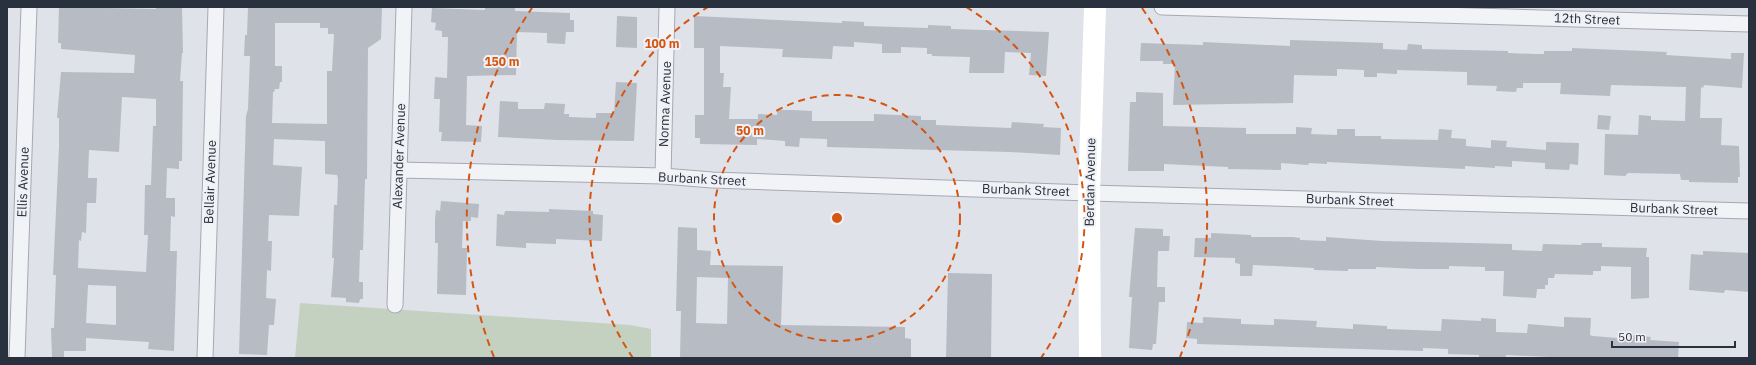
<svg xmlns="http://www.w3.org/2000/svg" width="1756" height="365" font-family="'IBM Plex Sans',sans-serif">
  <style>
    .park { fill: #c4d1c1 }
    .building { fill: #b7bbc4; fill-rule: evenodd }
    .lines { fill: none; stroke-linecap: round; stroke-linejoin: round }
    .street-casing { stroke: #a5a9b2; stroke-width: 17 }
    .street { stroke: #f2f3f6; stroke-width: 15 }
    .secondary { stroke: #fff; stroke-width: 22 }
    .ring { fill: none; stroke: #d55511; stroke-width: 2; stroke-dasharray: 7 5 }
    .labels { text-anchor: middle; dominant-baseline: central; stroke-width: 4; stroke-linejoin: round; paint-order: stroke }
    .street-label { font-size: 13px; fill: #29303e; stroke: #eff1f5 }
    .centre { fill: #d55511; stroke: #eff1f5; stroke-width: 2 }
    .ring-label { font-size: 12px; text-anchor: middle; font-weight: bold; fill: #d55511; stroke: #eff1f5; stroke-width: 4; stroke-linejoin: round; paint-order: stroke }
  </style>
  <rect width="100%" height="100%" fill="#dfe2e8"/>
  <path class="park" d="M 300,303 L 630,325 L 651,329 L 651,358 L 295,358 Z"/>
  <path class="building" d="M 59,7 L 156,9 L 156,7 L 182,7 L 183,53 L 182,53 L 180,81 L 183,81 L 182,161 L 179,161 L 179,169 L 167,168 L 166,198 L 175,198 L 175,217 L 171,216 L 170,251 L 177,251 L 174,351 L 148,349 L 149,342 L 86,338 L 86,351 L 64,351 L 64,358 L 52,358 L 51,328 L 54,328 L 56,275 L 53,275 L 59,147 L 59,118 L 57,118 L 61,72 L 134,73 L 135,55 L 61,49 L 61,43 L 58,43 ZM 122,97 L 156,99 L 156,126 L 153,126 L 151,185 L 145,185 L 144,235 L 148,235 L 146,272 L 78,268 L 79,240 L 81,241 L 82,232 L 86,233 L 87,203 L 96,203 L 97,178 L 88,178 L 89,150 L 119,152 ZM 88,285 L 116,286 L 116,325 L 86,323 Z
    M 248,7 L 317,8 L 317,7 L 382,7 L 381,39 L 368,48 L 367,179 L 365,179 L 363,250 L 360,250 L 359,282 L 363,282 L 363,299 L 360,299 L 359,303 L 346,302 L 346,298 L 331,297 L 334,258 L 332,258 L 334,205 L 337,205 L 338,179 L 337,175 L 325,174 L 325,141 L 274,139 L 273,165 L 302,167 L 299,216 L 269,215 L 268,241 L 272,241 L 271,271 L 267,270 L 266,298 L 276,299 L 274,325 L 269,325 L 267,355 L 239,354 L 246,116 L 248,109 L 250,56 L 244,56 L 245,35 L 247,35 ZM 275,23 L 320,23 L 320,28 L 328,28 L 328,34 L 334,34 L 332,71 L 327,71 L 327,124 L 272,123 L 273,92 L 274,92 L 275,89 L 279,89 L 280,82 L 282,82 L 282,66 L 275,66 Z
    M 432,8 L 485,10 L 485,8 L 515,8 L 515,11 L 570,13 L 570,20 L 574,20 L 574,32 L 566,32 L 565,44 L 547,43 L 547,33 L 517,32 L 516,75 L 467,76 L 466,125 L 482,126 L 481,142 L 441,141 L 442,132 L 439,132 L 440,99 L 434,99 L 435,77 L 447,78 L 448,37 L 442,37 L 442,31 L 435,30 L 436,23 L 431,22 Z
    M 617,16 L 637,17 L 637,48 L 616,47 Z
    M 694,16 L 842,23 L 842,21 L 864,22 L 864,26 L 928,28 L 928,25 L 951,26 L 951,29 L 1049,32 L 1046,76 L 1029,75 L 1031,53 L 1005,52 L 1004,73 L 969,73 L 970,57 L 932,56 L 932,54 L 927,54 L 927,48 L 901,47 L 901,53 L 882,53 L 882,44 L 854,42 L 854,47 L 833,46 L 832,59 L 782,57 L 783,49 L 720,46 L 720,73 L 724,73 L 723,87 L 731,87 L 729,119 L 758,119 L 758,114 L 777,115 L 777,110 L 792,110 L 812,111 L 812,121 L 874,121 L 874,114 L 921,116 L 921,120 L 936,120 L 936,125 L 1011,128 L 1012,122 L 1044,124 L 1043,127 L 1061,128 L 1060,155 L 1010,152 L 827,147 L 827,139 L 800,138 L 799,147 L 785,146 L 785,141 L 757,139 L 757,145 L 700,144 L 700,138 L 695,138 L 695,115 L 704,115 L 704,48 L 694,48 Z
    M 1290,40 L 1383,43 L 1383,49 L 1407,50 L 1408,44 L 1422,45 L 1422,49 L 1508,51 L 1508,53 L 1534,54 L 1544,54 L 1544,51 L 1572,51 L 1572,48 L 1667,52 L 1666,55 L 1731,59 L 1731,53 L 1744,53 L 1742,88 L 1704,85 L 1703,88 L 1701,87 L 1700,118 L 1722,118 L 1721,145 L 1739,146 L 1740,177 L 1738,177 L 1738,183 L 1689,182 L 1689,180 L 1681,180 L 1680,174 L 1628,173 L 1625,176 L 1604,175 L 1605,134 L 1638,135 L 1639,115 L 1651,116 L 1651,120 L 1685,121 L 1686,87 L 1611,85 L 1610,96 L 1560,94 L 1561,83 L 1523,83 L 1523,88 L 1517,88 L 1516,92 L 1496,91 L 1497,86 L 1467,85 L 1467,72 L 1397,70 L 1397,74 L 1377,73 L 1377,77 L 1364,77 L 1364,70 L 1337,69 L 1337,76 L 1294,75 L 1293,103 L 1173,105 L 1175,64 L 1163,64 L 1163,61 L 1140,61 L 1141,43 L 1203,45 L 1203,42 L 1290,46 Z
    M 616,82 L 637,83 L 634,141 L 558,140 L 498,137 L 500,101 L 518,102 L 518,109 L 544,109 L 545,103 L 565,104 L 564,114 L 569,114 L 569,117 L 596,118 L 596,113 L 614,113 Z
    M 1136,92 L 1163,93 L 1163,126 L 1246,128 L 1246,134 L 1296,134 L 1296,127 L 1312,128 L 1311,134 L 1337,135 L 1337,129 L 1355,129 L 1355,136 L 1381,136 L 1381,139 L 1438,140 L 1439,129 L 1452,130 L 1451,138 L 1466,139 L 1466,146 L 1491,148 L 1491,140 L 1507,141 L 1506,147 L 1546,150 L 1546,142 L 1579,143 L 1578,165 L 1570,164 L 1569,170 L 1545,169 L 1545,163 L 1512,161 L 1512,167 L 1495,166 L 1495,168 L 1465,166 L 1465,169 L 1327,162 L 1327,164 L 1309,163 L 1308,165 L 1281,163 L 1281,170 L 1228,169 L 1228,167 L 1164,164 L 1164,171 L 1128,171 L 1130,102 L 1136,102 Z
    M 1598,115 L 1611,116 L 1609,130 L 1597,129 Z
    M 441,201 L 479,204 L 478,218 L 471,217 L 471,221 L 463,221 L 462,248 L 467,248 L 466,295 L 437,294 L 438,243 L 435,243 L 435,219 L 436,210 L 440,211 Z
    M 549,209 L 593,211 L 593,214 L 603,215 L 602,241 L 556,239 L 556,244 L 526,243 L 526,248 L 496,246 L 497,214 L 504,215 L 505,211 L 549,212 Z
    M 678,227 L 697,228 L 697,250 L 711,251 L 710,265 L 783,266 L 781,325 L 905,327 L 905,338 L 911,339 L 911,358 L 680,358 L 681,311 L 676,311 ZM 697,277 L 728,278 L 727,324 L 696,323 Z
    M 1135,228 L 1163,229 L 1163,236 L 1170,236 L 1169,251 L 1158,251 L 1157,287 L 1165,287 L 1165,302 L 1159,302 L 1156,344 L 1153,344 L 1152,350 L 1129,348 L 1132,297 L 1129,297 Z
    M 1211,233 L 1251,235 L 1251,237 L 1293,237 L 1300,238 L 1300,240 L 1326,241 L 1326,237 L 1382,241 L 1512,244 L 1512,250 L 1542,251 L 1543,244 L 1581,245 L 1582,243 L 1602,243 L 1602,247 L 1647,248 L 1646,257 L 1649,257 L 1649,298 L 1631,299 L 1631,267 L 1601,266 L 1601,271 L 1593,271 L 1593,275 L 1555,274 L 1554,278 L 1548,278 L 1548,285 L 1545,285 L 1545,289 L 1537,289 L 1536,298 L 1503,296 L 1504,271 L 1485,271 L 1485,267 L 1449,266 L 1449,269 L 1418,269 L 1376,267 L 1376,269 L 1348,269 L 1348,271 L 1314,270 L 1314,268 L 1253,265 L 1252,276 L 1240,276 L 1240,264 L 1235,263 L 1235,258 L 1194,257 L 1195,238 L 1211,238 Z
    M 1703,251 L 1749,253 L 1749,292 L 1725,290 L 1724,293 L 1689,290 L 1691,254 L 1703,255 Z
    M 948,273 L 992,274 L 991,358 L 946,358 Z
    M 1203,317 L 1241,319 L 1241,324 L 1274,325 L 1274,319 L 1317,321 L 1316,327 L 1353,329 L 1353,324 L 1387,326 L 1387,329 L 1441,331 L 1442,319 L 1481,321 L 1481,318 L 1496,319 L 1496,332 L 1527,333 L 1528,324 L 1564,327 L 1564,317 L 1591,318 L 1590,335 L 1593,336 L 1629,339 L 1629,335 L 1651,337 L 1650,340 L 1679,342 L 1678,358 L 1569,358 L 1506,355 L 1506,358 L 1479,358 L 1479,355 L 1448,354 L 1448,349 L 1423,348 L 1423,351 L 1197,344 L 1197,339 L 1186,338 L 1187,322 L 1203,323 Z"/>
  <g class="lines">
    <defs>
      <path id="street" d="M 1162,7 L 1749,24
        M 399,170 L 663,176 L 712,180 L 1089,193 L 1749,211
        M 663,176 L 667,7
        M 395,305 L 404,7
        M 17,358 L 29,7
        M 205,358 L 216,7"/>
    </defs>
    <use href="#street" class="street-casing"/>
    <use href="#street" class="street"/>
    <path class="secondary" d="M 1090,358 L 1089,193 L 1095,7"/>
  </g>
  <g class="ring">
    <circle cx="837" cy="218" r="123"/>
    <path d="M633 358A247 247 0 0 1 708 7M966 7A247 247 0 0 1 1041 358"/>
    <path d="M494 357A370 370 0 0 1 532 8M1142 8A370 370 0 0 1 1180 357"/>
  </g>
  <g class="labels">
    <g class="street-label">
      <text transform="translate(1587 19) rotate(2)">12th Street</text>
      <text transform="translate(665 104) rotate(-88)">Norma Avenue</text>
      <text transform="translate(399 156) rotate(-88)">Alexander Avenue</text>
      <text transform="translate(702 179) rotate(3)">Burbank Street</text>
      <text transform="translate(23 182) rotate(-88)">Ellis Avenue</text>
      <text transform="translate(210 182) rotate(-88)">Bellair Avenue</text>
      <text transform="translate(1090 182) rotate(-89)">Berdan Avenue</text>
      <text transform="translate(1026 190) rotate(2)">Burbank Street</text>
      <text transform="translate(1350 200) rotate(2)">Burbank Street</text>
      <text transform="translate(1674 209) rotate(2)">Burbank Street</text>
    </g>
  </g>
  <circle cx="837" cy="218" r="6" class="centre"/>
  <g class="ring-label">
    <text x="662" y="48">100 m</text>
    <text x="502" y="66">150 m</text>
    <text x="750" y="135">50 m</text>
  </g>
  <rect width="1756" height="365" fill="none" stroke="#29303e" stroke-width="16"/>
  <path d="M1612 341v6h123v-6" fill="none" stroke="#29303e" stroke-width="2"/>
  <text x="1618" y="341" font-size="12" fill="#29303e" stroke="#eff1f5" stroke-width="3" paint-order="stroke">50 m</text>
</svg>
